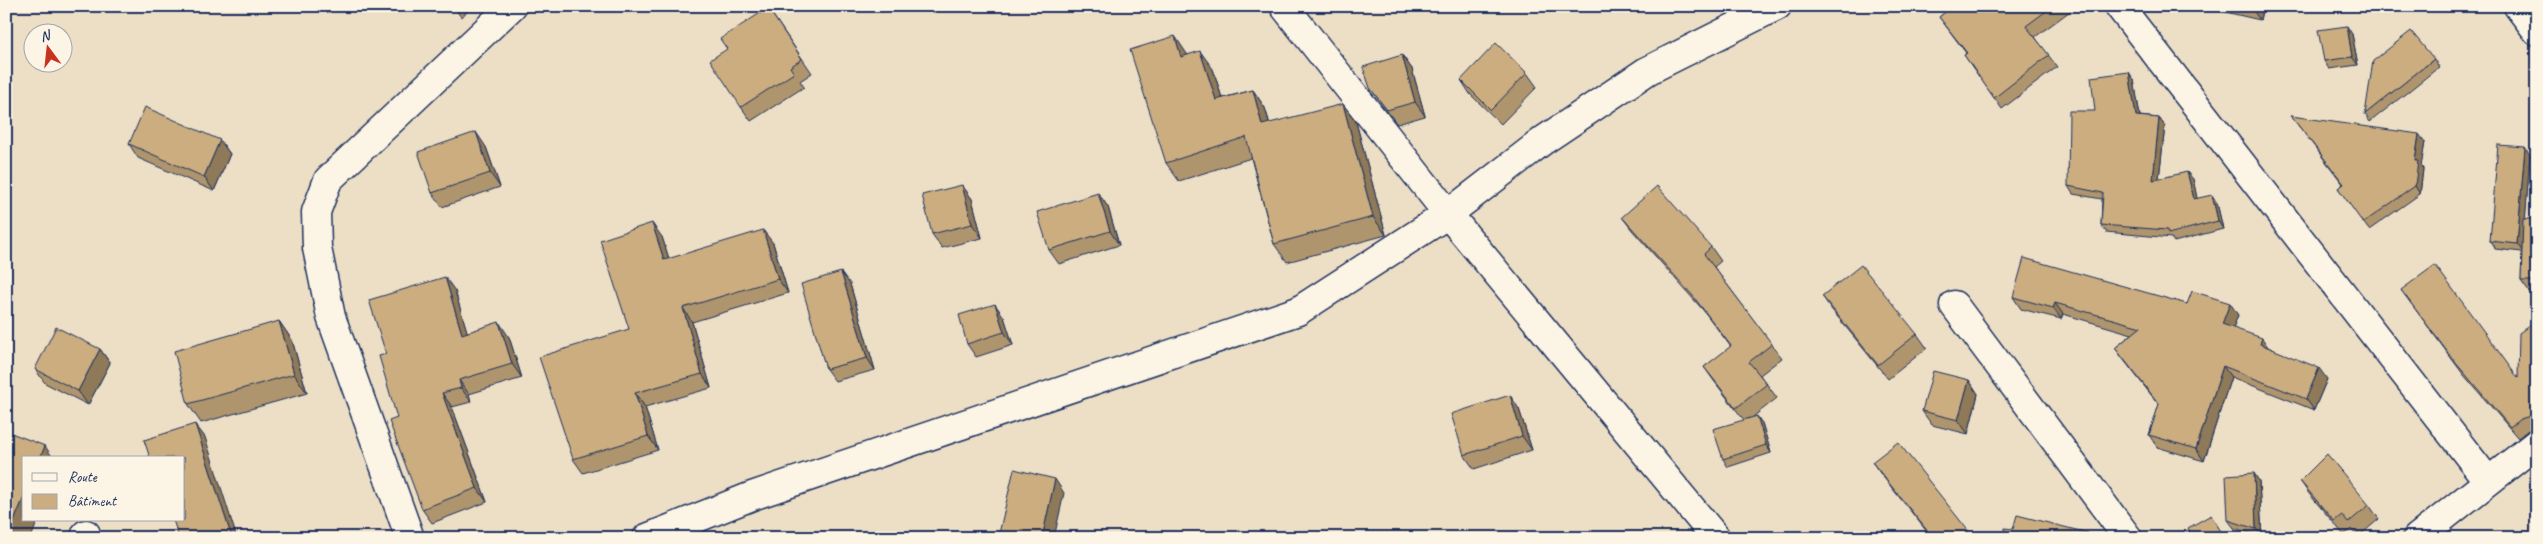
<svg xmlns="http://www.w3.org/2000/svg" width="2543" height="544" font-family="Caveat,sans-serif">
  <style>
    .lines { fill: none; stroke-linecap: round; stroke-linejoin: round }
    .minor-casing { stroke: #1b2f5e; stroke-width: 31 }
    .minor { stroke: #fcf5e5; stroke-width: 28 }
    .wall { fill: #af956d; stroke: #1b2f5e }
    .shaded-wall { fill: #8e7959; stroke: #1b2f5e }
    .building { fill: #cbad7f; stroke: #1b2f5e }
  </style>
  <rect width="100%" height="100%" fill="#eddfc6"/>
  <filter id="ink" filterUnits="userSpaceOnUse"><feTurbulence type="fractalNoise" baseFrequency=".02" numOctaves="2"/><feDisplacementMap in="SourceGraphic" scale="10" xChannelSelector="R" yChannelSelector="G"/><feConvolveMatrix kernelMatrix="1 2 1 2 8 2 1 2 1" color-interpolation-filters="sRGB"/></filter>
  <g filter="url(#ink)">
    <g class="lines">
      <defs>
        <path id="minor" d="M 1284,6 L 1448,214 L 1716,538
          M 2119,6 L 2488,481
          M 2518,6 L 2537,31
          M 1954,305 L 2128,538
          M 86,534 L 87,538
          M 410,538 L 331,317 L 317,248 L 316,212 L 328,180 L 512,6
          M 647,538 L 752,496 L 1298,311 L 1448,214 L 1544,140 L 1647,71 L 1777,6
          M 2417,538 L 2537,443"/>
      </defs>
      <use href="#minor" class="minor-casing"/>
      <use href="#minor" class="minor"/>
    </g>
    <path class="wall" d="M 453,6 L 474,6 L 461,17 Z
      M 1953,6 L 2077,6 L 2035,37 L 2057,67 L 2002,109 L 1964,55 L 1966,53 L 1939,17 Z
      M 2199,6 L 2263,6 L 2260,20 Z
      M 768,8 L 812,73 L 800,81 L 804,87 L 751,121 L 741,107 L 727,49 Z
      M 2352,34 L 2358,65 L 2329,69 L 2324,61 Z
      M 1187,54 L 1213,69 L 1222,98 L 1253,90 L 1265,108 L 1270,124 L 1356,122 L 1386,235 L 1287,262 L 1274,244 L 1251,158 L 1179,181 L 1166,163 Z
      M 1402,55 L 1412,69 L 1425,116 L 1397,124 L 1370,88 Z
      M 2434,59 L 2439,67 L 2370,122 L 2365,114 Z
      M 1527,73 L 1537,87 L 1501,124 L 1470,94 L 1461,80 Z
      M 2134,80 L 2140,116 L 2159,118 L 2165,126 L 2159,178 L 2193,179 L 2197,199 L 2217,203 L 2223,229 L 2174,242 L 2171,238 L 2106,232 L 2101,225 L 2102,199 L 2073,194 L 2068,186 L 2095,111 Z
      M 2291,116 L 2425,142 L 2421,166 L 2423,169 L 2420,194 L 2369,230 L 2338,188 L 2343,184 Z
      M 220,140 L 230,154 L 214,191 L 138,158 L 129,144 Z
      M 486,147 L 500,187 L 442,207 L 432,193 Z
      M 2530,155 L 2525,219 L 2537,219 L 2537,428 L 2528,430 L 2518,438 L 2463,374 L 2401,290 L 2518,378 L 2533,323 L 2535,293 L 2529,292 L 2521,281 L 2522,252 L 2495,249 L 2490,241 Z
      M 962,185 L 972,199 L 982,238 L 942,248 L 932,234 Z
      M 1098,193 L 1108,207 L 1119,245 L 1059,264 L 1049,250 Z
      M 1622,217 L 1711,247 L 1721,261 L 1714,267 L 1782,358 L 1760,375 L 1777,398 L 1753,417 L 1762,423 L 1771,453 L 1728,467 L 1723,459 L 1744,420 L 1714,381 L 1704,367 L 1731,347 L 1703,310 L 1632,230 Z
      M 662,237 L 669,259 L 773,243 L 788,293 L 692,322 L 711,388 L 645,407 L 658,450 L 583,473 L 573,459 L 629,329 Z
      M 841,272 L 850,284 L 875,370 L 835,381 L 826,369 Z
      M 455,291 L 467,332 L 509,337 L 522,378 L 469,394 L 471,402 L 452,407 L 487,502 L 432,523 L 422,509 L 397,418 Z
      M 1822,296 L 1917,334 L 1927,348 L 1888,379 L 1832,310 Z
      M 2013,297 L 2187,304 L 2238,315 L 2233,328 L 2327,379 L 2314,410 L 2231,377 L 2204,461 L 2157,447 L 2149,435 L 2159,405 L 2123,359 L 2115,348 L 2132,334 L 2063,314 L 2061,319 L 2021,309 Z
      M 1004,317 L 1013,345 L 976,357 L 967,344 Z
      M 279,321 L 292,340 L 307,393 L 201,423 L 188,404 Z
      M 100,349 L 110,363 L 88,405 L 45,383 L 35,369 Z
      M 1969,380 L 1978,394 L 1968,434 L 1932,425 L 1922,411 Z
      M 1519,409 L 1532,450 L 1474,469 L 1464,455 Z
      M 1872,462 L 1974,538 L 1932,538 L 1880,473 Z
      M 2259,481 L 2262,537 L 2234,528 L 2228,520 Z
      M 2300,481 L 2369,505 L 2379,519 L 2358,537 L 2351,529 L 2344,535 L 2310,495 Z"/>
    <path class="shaded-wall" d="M 2253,6 L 2263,6 L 2260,20 L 2252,9 Z
      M 2347,26 L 2352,34 L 2358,65 L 2352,57 Z
      M 1175,36 L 1187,54 L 1194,75 L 1181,57 Z
      M 1200,51 L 1213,69 L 1228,118 L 1216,100 Z
      M 1402,55 L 1412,69 L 1425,116 L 1415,102 Z
      M 2129,72 L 2134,80 L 2141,124 L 2136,116 Z
      M 1253,90 L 1265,108 L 1275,144 L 1262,125 Z
      M 1343,104 L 1356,122 L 1386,235 L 1373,217 Z
      M 2159,118 L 2165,126 L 2158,187 L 2153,180 Z
      M 476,132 L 486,147 L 500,187 L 490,173 Z
      M 2419,134 L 2425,142 L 2421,166 L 2423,169 L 2420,194 L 2415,186 L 2415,161 Z
      M 220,140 L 230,154 L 214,191 L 204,177 Z
      M 2525,147 L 2530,155 L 2523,252 L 2517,244 Z
      M 2187,172 L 2193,179 L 2199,207 L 2194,199 Z
      M 962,185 L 972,199 L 982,238 L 972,224 Z
      M 1098,193 L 1108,207 L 1119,245 L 1110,231 Z
      M 2212,195 L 2217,203 L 2223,229 L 2218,221 Z
      M 652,223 L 662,237 L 674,274 L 664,260 Z
      M 763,230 L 773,243 L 788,293 L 778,279 Z
      M 841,272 L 850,284 L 875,370 L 867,358 Z
      M 445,277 L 455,291 L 472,348 L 462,334 Z
      M 2055,303 L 2063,314 L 2061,319 L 2053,308 Z
      M 2230,303 L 2238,315 L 2230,336 L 2222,324 Z
      M 995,304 L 1004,317 L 1013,345 L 1004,332 Z
      M 683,308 L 692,322 L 711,388 L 702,374 Z
      M 279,321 L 292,340 L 307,393 L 294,374 Z
      M 499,322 L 509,337 L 522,378 L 512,364 Z
      M 2262,338 L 2270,350 L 2260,344 Z
      M 100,349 L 110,363 L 88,405 L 78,391 Z
      M 2223,366 L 2231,377 L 2204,461 L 2196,449 Z
      M 2319,368 L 2327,379 L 2314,410 L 2306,399 Z
      M 459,380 L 469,394 L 471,402 L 461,388 Z
      M 1969,380 L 1978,394 L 1968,434 L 1958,420 Z
      M 442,393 L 452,407 L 487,502 L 477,488 Z
      M 635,393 L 645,407 L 658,450 L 648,436 Z
      M 1510,395 L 1519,409 L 1532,450 L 1522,436 Z
      M 1757,416 L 1762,423 L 1771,453 L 1766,445 Z
      M 195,424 L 205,437 L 237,538 L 232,538 Z
      M 45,446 L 53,458 L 40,458 Z
      M 2254,473 L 2259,481 L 2262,537 L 2256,529 Z
      M 1055,479 L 1064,493 L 1054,538 L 1042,538 Z
      M 24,497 L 24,520 L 38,520 L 31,538 L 7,538 Z"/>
    <path class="building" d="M 1953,6 L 2053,6 L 2026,26 L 2049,55 L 1994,98 L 1964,55 L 1967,53 L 1939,17 Z
      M 2240,6 L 2253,6 L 2252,9 Z
      M 768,8 L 802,59 L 790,67 L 794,73 L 741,107 L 710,60 L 727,49 L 720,39 Z
      M 2347,26 L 2352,57 L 2324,61 L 2318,30 Z
      M 2411,31 L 2434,59 L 2365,114 L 2373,61 Z
      M 1175,36 L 1181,57 L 1200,51 L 1216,100 L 1253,90 L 1262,125 L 1343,104 L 1373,217 L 1274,244 L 1246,137 L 1166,163 L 1130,50 Z
      M 1496,43 L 1527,73 L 1491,110 L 1461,80 Z
      M 1402,55 L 1415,102 L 1387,110 L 1370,88 L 1363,67 Z
      M 2129,72 L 2136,116 L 2159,118 L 2153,180 L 2187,172 L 2194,199 L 2212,195 L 2218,221 L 2168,234 L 2167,230 L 2101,225 L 2103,193 L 2068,186 L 2069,111 L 2095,111 L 2091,77 Z
      M 145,107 L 220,140 L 204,177 L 129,144 Z
      M 2291,116 L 2419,134 L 2415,161 L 2418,161 L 2415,186 L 2363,223 L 2338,188 L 2344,184 Z
      M 476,132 L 490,173 L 432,193 L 418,152 Z
      M 2498,145 L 2525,147 L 2517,244 L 2490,241 Z
      M 962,185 L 972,224 L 932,234 L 922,195 Z
      M 1657,186 L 1711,247 L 1704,254 L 1772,344 L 1749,362 L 1767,384 L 1736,408 L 1704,367 L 1731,346 L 1693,296 L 1622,217 Z
      M 1098,193 L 1110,231 L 1049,250 L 1037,212 Z
      M 2523,219 L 2537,219 L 2537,414 L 2520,419 L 2510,427 L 2455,362 L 2401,290 L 2435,265 L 2518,378 L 2519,333 L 2533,323 L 2535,281 L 2521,281 Z
      M 652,223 L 664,260 L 763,230 L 778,279 L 683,308 L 702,374 L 635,393 L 648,436 L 573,459 L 539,357 L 629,329 L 600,240 Z
      M 2024,258 L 2187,304 L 2192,291 L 2230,303 L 2222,324 L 2262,338 L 2260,344 L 2319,368 L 2306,399 L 2223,366 L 2196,449 L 2149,435 L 2159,404 L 2115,348 L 2141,327 L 2055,303 L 2053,308 L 2013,297 Z
      M 1861,265 L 1917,334 L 1878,365 L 1822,296 Z
      M 841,272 L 867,358 L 826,369 L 801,284 Z
      M 445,277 L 462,334 L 499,322 L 512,364 L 459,380 L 461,388 L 442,393 L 477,488 L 422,509 L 389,421 L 397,418 L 379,356 L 386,354 L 369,300 Z
      M 995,304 L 1004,332 L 967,344 L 959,315 Z
      M 279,321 L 294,374 L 188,404 L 174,351 Z
      M 56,327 L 100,349 L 78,391 L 35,369 Z
      M 1933,371 L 1969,380 L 1958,420 L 1922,411 Z
      M 1510,395 L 1522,436 L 1464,455 L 1451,414 Z
      M 1757,416 L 1766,445 L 1723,459 L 1713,429 Z
      M 195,424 L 232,538 L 179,538 L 173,520 L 184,520 L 184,458 L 150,458 L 144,440 Z
      M 6,431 L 45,446 L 40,458 L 24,458 L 24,497 L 7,538 Z
      M 1898,442 L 1974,538 L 1933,538 L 1872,462 Z
      M 2327,454 L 2369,505 L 2348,523 L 2342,515 L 2334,521 L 2300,481 Z
      M 1014,469 L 1055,479 L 1042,538 L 998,538 Z
      M 2254,473 L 2256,529 L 2228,520 L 2226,475 Z
      M 2017,515 L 2088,533 L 2088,538 L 2004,538 L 2005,528 L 2013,529 Z
      M 2211,515 L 2225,538 L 2193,538 L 2188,528 Z"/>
  </g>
  <rect width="2543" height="544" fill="none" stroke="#fcf5e5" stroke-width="25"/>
  <rect x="12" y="12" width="2518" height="519" fill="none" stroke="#1b2f5e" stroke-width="2" filter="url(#ink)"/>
  <rect x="22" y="456" width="162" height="65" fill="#fcf5e5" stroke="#a2a6af"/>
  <rect x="32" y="473" width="25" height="8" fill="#fcf5e5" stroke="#a2a6af"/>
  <text x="68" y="482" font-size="15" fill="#1b2f5e">Route</text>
  <rect x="32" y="494" width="25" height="15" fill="#cbad7f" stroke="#a2a6af"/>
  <text x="68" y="506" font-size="15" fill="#1b2f5e">Bâtiment</text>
  <g transform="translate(48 48) rotate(345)"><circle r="24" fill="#fcf5e5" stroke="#a2a6af"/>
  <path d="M0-4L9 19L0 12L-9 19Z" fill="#c8321e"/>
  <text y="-8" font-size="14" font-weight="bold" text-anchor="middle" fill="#1b2f5e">N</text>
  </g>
</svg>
